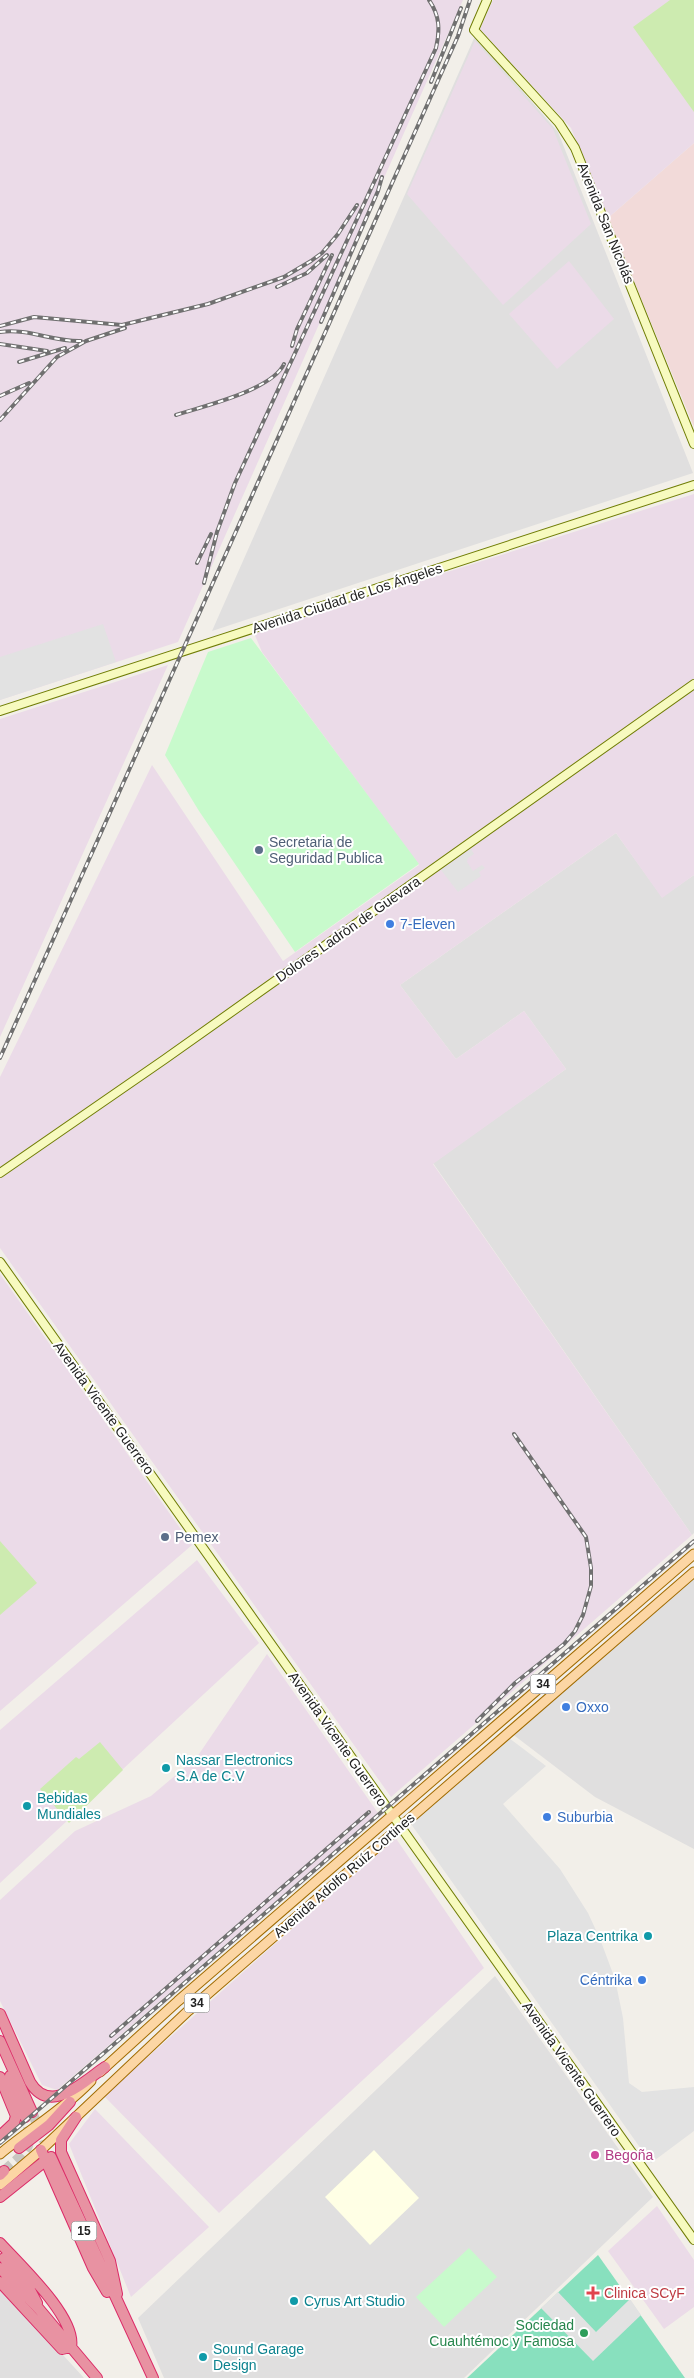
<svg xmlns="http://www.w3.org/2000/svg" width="694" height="2378" font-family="Helvetica,sans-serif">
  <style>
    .residential { fill: #e0dfdf }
    .commercial { fill: #f2dad9 }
    .industrial { fill: #ebdbe8 }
    .education { fill: #ffffe5 }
    .grass { fill: #cdebb0 }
    .park { fill: #c8facc }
    .pitch { fill: #88e0be }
    .parking { fill: #e2e2e2 }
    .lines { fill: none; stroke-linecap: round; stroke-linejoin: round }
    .highway-tunnel { stroke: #c8c6c1; stroke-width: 10; stroke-dasharray: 10 5; stroke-linecap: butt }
    .secondary-casing { stroke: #707d05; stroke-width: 10 }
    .primary-casing { stroke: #a06b00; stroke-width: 11 }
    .highway-casing { stroke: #dc2a67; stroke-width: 12 }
    .secondary { stroke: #f7fabf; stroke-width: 8 }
    .primary { stroke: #fcd6a4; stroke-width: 9 }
    .highway { stroke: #e892a2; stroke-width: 10 }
    .rail-casing { stroke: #707070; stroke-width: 4 }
    .rail { stroke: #fff; stroke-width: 2; stroke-dasharray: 5.5; stroke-linecap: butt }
    .service-dot { fill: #5c6f8a; stroke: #fff; stroke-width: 2 }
    .shop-dot { fill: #3f7fe0; stroke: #fff; stroke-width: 2 }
    .culture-dot { fill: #0f9aa8; stroke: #fff; stroke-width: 2 }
    .hotel-dot { fill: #d1479c; stroke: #fff; stroke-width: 2 }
    .health-dot { fill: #e0444e; stroke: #fff; stroke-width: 2 }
    .leisure-dot { fill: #2e9e5b; stroke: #fff; stroke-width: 2 }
    .labels { text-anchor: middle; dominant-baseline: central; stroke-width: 4; stroke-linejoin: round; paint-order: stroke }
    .shield { fill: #fff; stroke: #646464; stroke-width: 1 }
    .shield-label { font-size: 12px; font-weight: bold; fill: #222 }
    .street-label { font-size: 14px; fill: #222; stroke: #fff }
    .service-label { font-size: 14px; fill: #4e5e75; stroke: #fff; text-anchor: start }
    .shop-label { font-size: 14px; fill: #366cbe; stroke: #fff; text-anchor: start }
    .culture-label { font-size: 14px; fill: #0d838f; stroke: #fff; text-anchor: start }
    .hotel-label { font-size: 14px; fill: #b23c85; stroke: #fff; text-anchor: start }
    .health-label { font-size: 14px; fill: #be3a42; stroke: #fff; text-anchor: start }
    .leisure-label { font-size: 14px; fill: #27864d; stroke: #fff; text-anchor: end }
  </style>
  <rect width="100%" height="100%" fill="#f2efe9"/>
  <path class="residential" d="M 475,36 L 558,132 L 693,473 L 212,631 Z
    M 616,833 L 662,897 L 694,875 L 694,1533 L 692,1535 L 433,1163 L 566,1069 L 524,1011 L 456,1059 L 400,985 Z
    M 694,1574 L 694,1849 L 595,1797 L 511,1733 Z
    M 495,1976 L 653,2197 L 464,2378 L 164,2378 L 138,2318 Z
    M 0,2286 L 31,2320 L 84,2378 L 0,2378 Z"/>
  <path class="commercial" d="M 694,143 L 694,427 L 608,218 Z"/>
  <path class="industrial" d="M 0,0 L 463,0 L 178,642 L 0,700 Z
    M 493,0 L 694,0 L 694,143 L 608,218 L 571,128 L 480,29 Z
    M 475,41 L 553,129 L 591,224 L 503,305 L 407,194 Z
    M 569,261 L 614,319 L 557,369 L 509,314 Z
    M 694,494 L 694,875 L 662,898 L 616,833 L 400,985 L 456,1059 L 524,1011 L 566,1069 L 433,1164 L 692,1535 L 391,1797 L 0,1248 L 0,1077 L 152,765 L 283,961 L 419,865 L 262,652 L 254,633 Z
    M 168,665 L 0,1037 L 0,719 Z
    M 0,1274 L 192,1545 L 0,1711 Z
    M 197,1560 L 259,1643 L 0,1883 L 0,1730 Z
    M 267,1654 L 378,1813 L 57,2090 L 42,2085 L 0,2001 L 0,1900 L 75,1831 L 151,1796 L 197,1757 Z
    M 395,1837 L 484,1968 L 219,2213 L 104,2096 Z
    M 95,2109 L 209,2227 L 131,2297 L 69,2144 Z
    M 657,2206 L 694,2260 L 694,2307 L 664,2329 L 608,2251 Z"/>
  <path class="education" d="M 374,2150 L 419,2198 L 370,2245 L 325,2197 Z"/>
  <path class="grass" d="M 670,0 L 694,0 L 694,112 L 633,27 Z
    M 0,1541 L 37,1583 L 0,1615 Z
    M 100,1742 L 123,1770 L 69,1823 L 40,1789 L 76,1757 L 79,1759 Z"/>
  <path class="park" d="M 251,638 L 419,864 L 295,952 L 199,811 L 165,755 L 208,652 Z
    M 469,2248 L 497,2277 L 444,2327 L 416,2297 Z"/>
  <path class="pitch" d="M 598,2255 L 685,2378 L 467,2378 Z"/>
  <path class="parking" d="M 103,624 L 116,662 L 0,700 L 0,657 Z
    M 471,849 L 474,854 L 468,858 L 467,862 L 473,871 L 482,865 L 485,868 L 479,872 L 481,876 L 458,892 L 441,870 Z
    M 509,1738 L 546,1766 L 503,1804 L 560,1869 L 588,1913 L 600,1939 L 615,1979 L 623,2018 L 629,2083 L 642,2092 L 694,2087 L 694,2131 L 651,2163 L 411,1824 Z
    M 558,2292 L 596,2332 L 630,2299 L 641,2315 L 593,2361 L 541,2308 Z"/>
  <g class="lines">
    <path class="highway-tunnel" d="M 32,2112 L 51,2157
      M 4,2171 C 26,2151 36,2148 25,2117"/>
    <defs>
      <path id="secondary" d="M 487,0 L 474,30 L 559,123 L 575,148 L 694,444
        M 0,711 L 694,485
        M 0,1173 L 165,1059 L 694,684
        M 0,1262 L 694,2240"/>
      <path id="primary" d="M 100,2072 L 178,2001 L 694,1554
        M 0,2154 C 30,2129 64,2109 91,2081
        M 0,2185 L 41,2150 L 188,2011 L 694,1572"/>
      <path id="highway" d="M 0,2014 L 30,2082 C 50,2116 83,2082 105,2067
        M 0,2041 L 32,2112
        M 10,2076 L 25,2117
        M 0,2077 L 16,2116 L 14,2123 L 0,2136
        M 76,2117 L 61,2140 L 61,2152 L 110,2261 L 117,2294
        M 19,2148 L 49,2125 L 70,2102
        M 41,2150 L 93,2268 L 107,2292
        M 51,2157 L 153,2378
        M 0,2175 L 4,2171
        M 0,2197 L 45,2161
        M 0,2243 C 20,2265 77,2318 71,2347 L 62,2349 L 0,2282
        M 4,2258 L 29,2288 L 37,2303
        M 0,2268 L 39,2309 L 97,2378"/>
    </defs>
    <use href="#secondary" class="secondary-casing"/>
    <use href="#primary" class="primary-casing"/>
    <use href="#highway" class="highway-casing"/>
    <use href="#secondary" class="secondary"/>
    <use href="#primary" class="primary"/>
    <use href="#highway" class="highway"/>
    <defs>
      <path id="rail" d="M 431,82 L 461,8
        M 277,287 L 307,273 L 327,255
        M 321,322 L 378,191 L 382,177
        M 0,326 L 34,317 L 122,325 L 208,304 L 284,277 L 311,261 L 322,253 L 338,234 L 357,205
        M 0,332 C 28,328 54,342 81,341
        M 0,344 L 47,351
        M 292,346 L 297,329 L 332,255
        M 19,362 L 65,348
        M 0,396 L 29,383
        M 176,415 C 204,406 272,390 284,364
        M 0,420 L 57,357 L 86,341 L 125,328
        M 197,563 L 211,534
        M 204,583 L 217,532 L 235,483 L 436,48 C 440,30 440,16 429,0
        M 0,1058 L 458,36 L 470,0
        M 477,1721 L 515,1683 L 564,1644 L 575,1631 L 583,1615 L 591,1586 L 591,1568 L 586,1537 L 514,1434
        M 111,2036 L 369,1812
        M 0,2143 L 694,1541"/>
    </defs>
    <use href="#rail" class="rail-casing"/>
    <use href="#rail" class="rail"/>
  </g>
  <g class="service-dot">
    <circle cx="259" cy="850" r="5"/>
    <circle cx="165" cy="1537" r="5"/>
  </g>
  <g class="shop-dot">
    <circle cx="390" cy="924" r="5"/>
    <circle cx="566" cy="1707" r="5"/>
    <circle cx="547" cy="1817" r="5"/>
    <circle cx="642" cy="1980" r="5"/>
  </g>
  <g class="culture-dot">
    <circle cx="166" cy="1768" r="5"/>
    <circle cx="27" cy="1806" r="5"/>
    <circle cx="648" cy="1936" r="5"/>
    <circle cx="294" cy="2301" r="5"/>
    <circle cx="203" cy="2357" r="5"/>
  </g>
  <circle class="hotel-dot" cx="595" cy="2155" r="5"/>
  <path class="health-dot" d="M590.5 2285.5h5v5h5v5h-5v5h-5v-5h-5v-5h5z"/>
  <circle class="leisure-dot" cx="584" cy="2333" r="5"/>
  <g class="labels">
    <g class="shield">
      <rect x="530.5" y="1674.5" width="25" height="19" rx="4"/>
      <rect x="184.5" y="1993.5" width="25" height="19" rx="4"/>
      <rect x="71.5" y="2221.5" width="25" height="19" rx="4"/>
    </g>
    <g class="shield-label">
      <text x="543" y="1684">34</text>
      <text x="197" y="2003">34</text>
      <text x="84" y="2231">15</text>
    </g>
    <g class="street-label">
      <text transform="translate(606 223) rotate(68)">Avenida San Nicolás</text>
      <text transform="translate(347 598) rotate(-18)">Avenida Ciudad de Los Ángeles</text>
      <text transform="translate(348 929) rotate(-35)">Dolores Ladròn de Guevara</text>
      <text transform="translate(104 1408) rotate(54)">Avenida Vicente Guerrero</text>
      <text transform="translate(338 1739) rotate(55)">Avenida Vicente Guerrero</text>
      <text transform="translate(344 1875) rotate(-41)">Avenida Adolfo Ruíz Cortines</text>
      <text transform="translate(572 2069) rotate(55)">Avenida Vicente Guerrero</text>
    </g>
    <g class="service-label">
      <text x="269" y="842">Secretaria de<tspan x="269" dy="16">Seguridad Publica</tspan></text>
      <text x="175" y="1537">Pemex</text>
    </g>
    <g class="shop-label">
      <text x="400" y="924">7-Eleven</text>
      <text x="576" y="1707">Oxxo</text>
      <text x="557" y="1817">Suburbia</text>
      <text x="632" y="1980" text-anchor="end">Céntrika</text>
    </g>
    <g class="culture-label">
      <text x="176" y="1760">Nassar Electronics<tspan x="176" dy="16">S.A de C.V</tspan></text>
      <text x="37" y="1798">Bebidas<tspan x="37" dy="16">Mundiales</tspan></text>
      <text x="638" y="1936" text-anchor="end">Plaza Centrika</text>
      <text x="304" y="2301">Cyrus Art Studio</text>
      <text x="213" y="2349">Sound Garage<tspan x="213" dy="16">Design</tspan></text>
    </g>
    <g class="hotel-label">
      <text x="605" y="2155">Begoña</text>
    </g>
    <g class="health-label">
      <text x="604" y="2293">Clinica SCyF</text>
    </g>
    <g class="leisure-label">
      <text x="574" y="2325">Sociedad<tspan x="574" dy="16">Cuauhtémoc y Famosa</tspan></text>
    </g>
  </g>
</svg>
